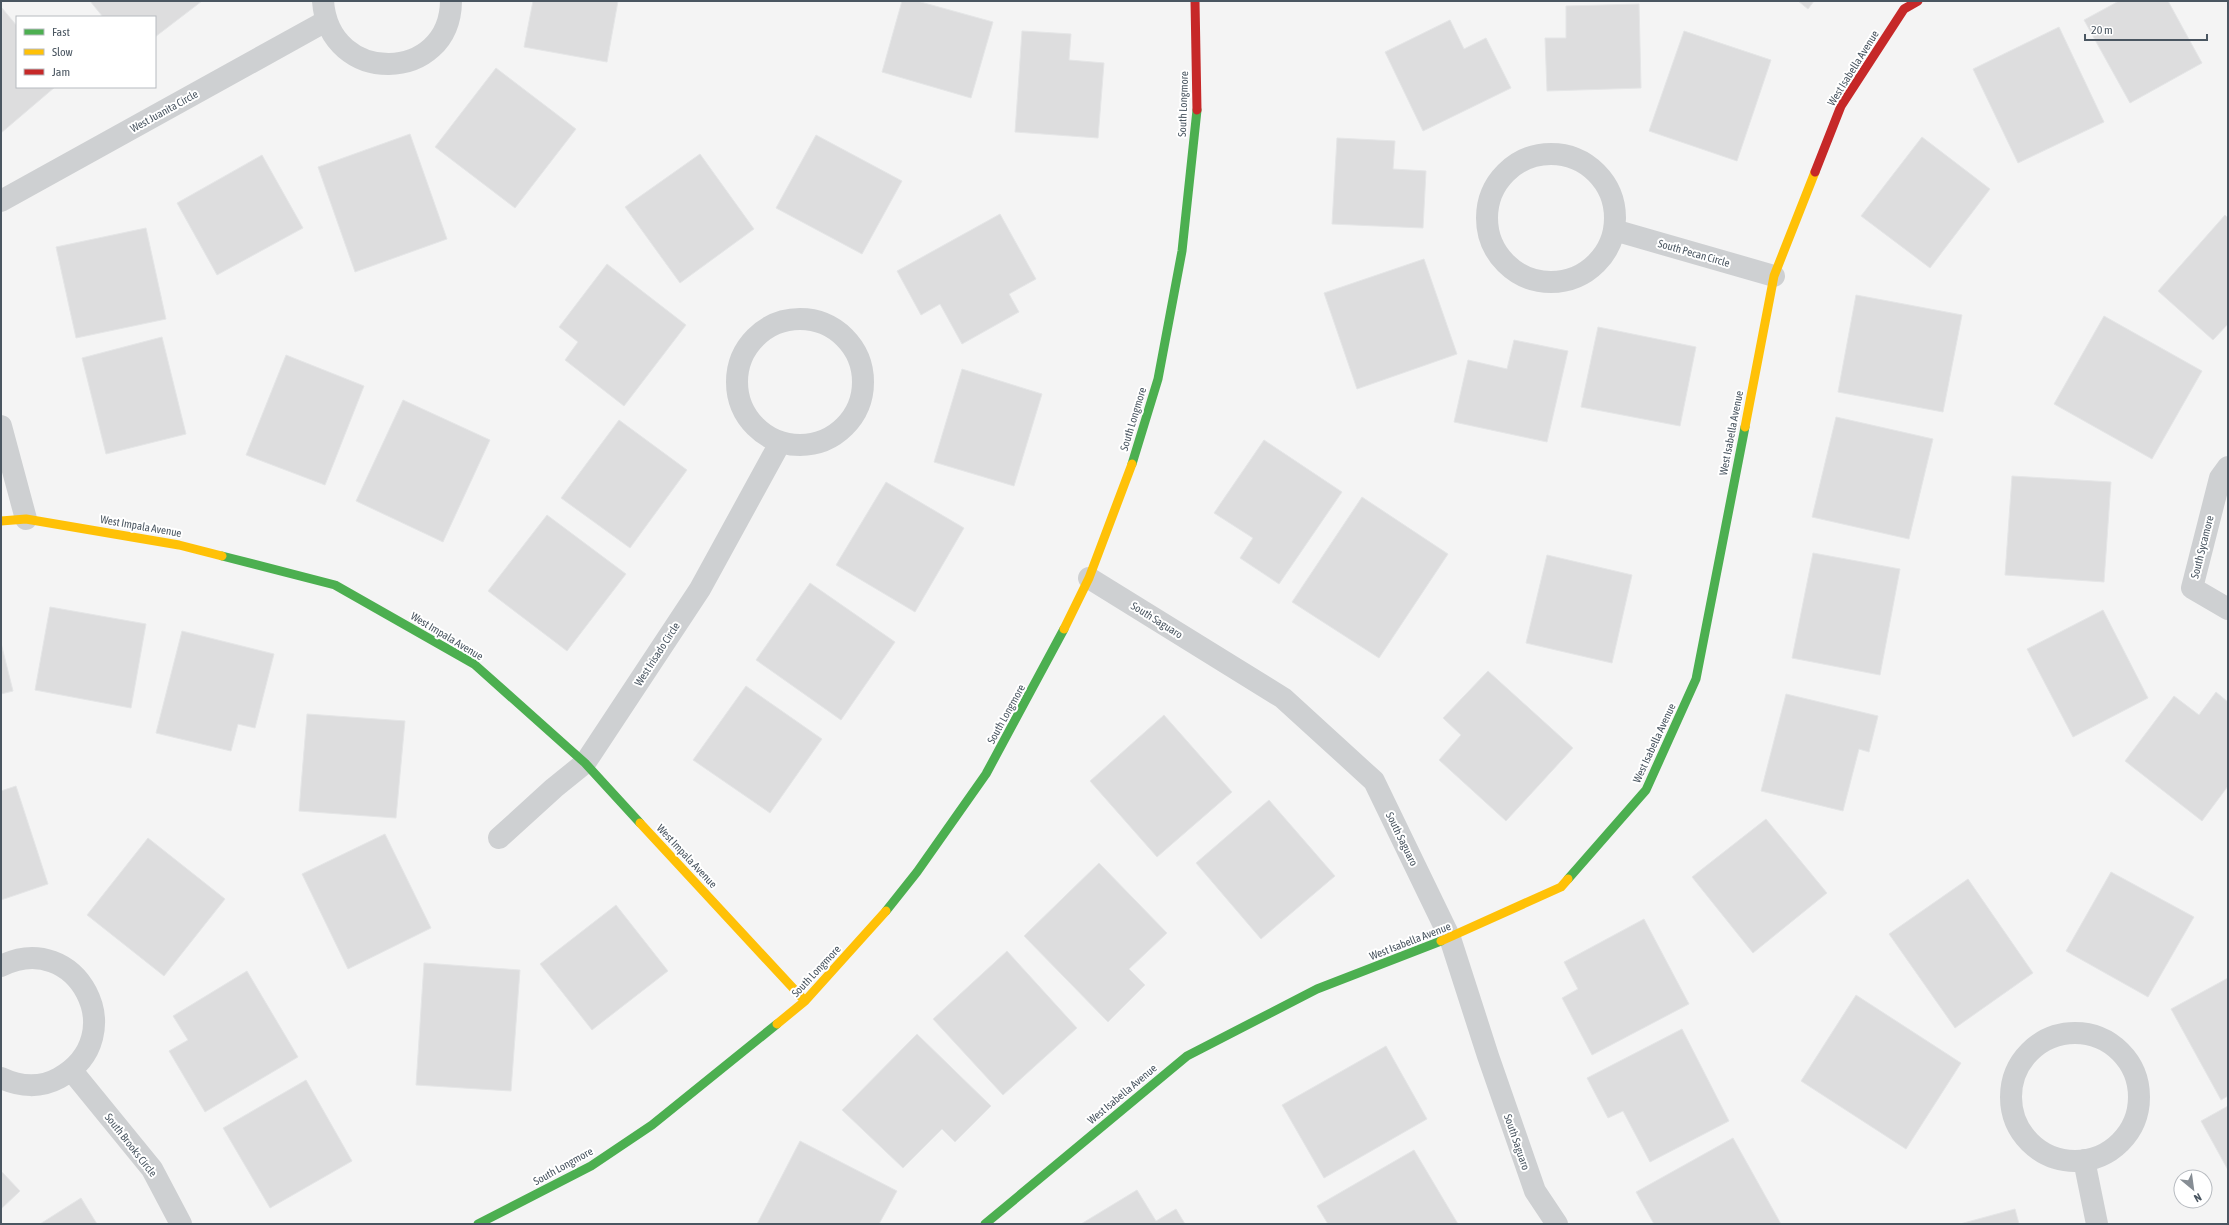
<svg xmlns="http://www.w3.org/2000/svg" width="2229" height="1225" font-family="'Asap Condensed',sans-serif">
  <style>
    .building { fill: #ddddde; stroke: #e5e6e7 }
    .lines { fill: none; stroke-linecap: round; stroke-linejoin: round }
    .street { stroke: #ced0d2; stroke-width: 22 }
    .fast { stroke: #4caf50; stroke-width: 9 }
    .slow { stroke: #ffc107; stroke-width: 9 }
    .jam { stroke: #c62828; stroke-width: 9 }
    .labels { text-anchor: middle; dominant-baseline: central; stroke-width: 4; stroke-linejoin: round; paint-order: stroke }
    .street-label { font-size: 11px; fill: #4a5661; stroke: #fff }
  </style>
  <rect width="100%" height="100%" fill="#f4f4f4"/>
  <path class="building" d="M 90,1 L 202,1 L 155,37 L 155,17 L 103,17 Z
    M 533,1 L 618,1 L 607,62 L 524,47 Z
    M 902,1 L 917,1 L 993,22 L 971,98 L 882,72 Z
    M 1798,1 L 1814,1 L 1808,9 Z
    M 2119,1 L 2168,1 L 2202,63 L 2130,103 L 2084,20 Z
    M 1639,4 L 1641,88 L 1547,91 L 1545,38 L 1566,38 L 1566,6 Z
    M 2,8 L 17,26 L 17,87 L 55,87 L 1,133 Z
    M 1450,20 L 1464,49 L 1486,38 L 1511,88 L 1423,131 L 1385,52 Z
    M 2059,27 L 2104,122 L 2018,163 L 1973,69 Z
    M 1022,31 L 1071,34 L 1069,60 L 1104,63 L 1098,138 L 1015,132 Z
    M 1684,31 L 1771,60 L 1737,161 L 1649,131 Z
    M 496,68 L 576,129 L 515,208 L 435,147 Z
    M 410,134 L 447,239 L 355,272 L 318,167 Z
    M 816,135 L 902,181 L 862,254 L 776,208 Z
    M 1922,137 L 1990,189 L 1930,268 L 1861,216 Z
    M 1337,138 L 1395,141 L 1393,169 L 1426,171 L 1423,228 L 1332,224 Z
    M 700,154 L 754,229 L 680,283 L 625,207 Z
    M 262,155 L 303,228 L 217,275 L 177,203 Z
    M 1000,214 L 1036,279 L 1009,294 L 1019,312 L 962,344 L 940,304 L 921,315 L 897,271 Z
    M 2225,215 L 2228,218 L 2228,324 L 2213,340 L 2158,291 Z
    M 146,228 L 166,319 L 76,338 L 56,247 Z
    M 1424,259 L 1457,354 L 1357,389 L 1324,293 Z
    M 607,264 L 686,325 L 624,406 L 565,360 L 578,342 L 559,327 Z
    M 1856,295 L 1962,315 L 1943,412 L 1838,392 Z
    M 2104,316 L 2202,371 L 2152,459 L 2054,404 Z
    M 1598,327 L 1696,347 L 1680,426 L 1581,407 Z
    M 162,337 L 186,434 L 106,454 L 82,358 Z
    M 1514,340 L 1568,351 L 1547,442 L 1454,422 L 1468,360 L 1507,369 Z
    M 286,355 L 364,386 L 325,485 L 246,455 Z
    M 962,369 L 1042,394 L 1014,486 L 934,462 Z
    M 403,400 L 490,440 L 443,542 L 356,501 Z
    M 1836,417 L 1933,439 L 1909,539 L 1812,517 Z
    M 619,420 L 687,470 L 630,548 L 561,498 Z
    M 1264,440 L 1342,492 L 1279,584 L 1240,558 L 1253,538 L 1214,513 Z
    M 2012,476 L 2111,482 L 2104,582 L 2005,575 Z
    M 886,482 L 964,528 L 915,612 L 836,565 Z
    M 1362,497 L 1448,554 L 1379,658 L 1292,602 Z
    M 547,515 L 626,574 L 567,651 L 488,591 Z
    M 1813,553 L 1900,569 L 1880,675 L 1792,658 Z
    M 1547,555 L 1632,575 L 1612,663 L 1526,643 Z
    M 810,583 L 895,642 L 841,720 L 756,660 Z
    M 50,607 L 146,624 L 131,708 L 35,690 Z
    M 2103,610 L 2148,698 L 2073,737 L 2027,649 Z
    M 182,631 L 274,654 L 255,728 L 238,724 L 231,751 L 156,733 Z
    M 1,643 L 13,691 L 1,694 Z
    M 1488,671 L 1573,748 L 1506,821 L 1439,760 L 1461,735 L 1443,718 Z
    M 746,686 L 822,739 L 770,813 L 693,760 Z
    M 2216,692 L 2228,702 L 2228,786 L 2202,821 L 2125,761 L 2174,696 L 2199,715 Z
    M 1786,694 L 1878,716 L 1869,752 L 1859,749 L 1843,811 L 1761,791 Z
    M 307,714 L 405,721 L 396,818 L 299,811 Z
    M 1164,715 L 1232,792 L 1157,857 L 1090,781 Z
    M 16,786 L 48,884 L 1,900 L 1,791 Z
    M 1269,800 L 1335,876 L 1261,939 L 1196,863 Z
    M 1766,819 L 1827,893 L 1753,953 L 1692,877 Z
    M 385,834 L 431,928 L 348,969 L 302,874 Z
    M 148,838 L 225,899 L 164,976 L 87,915 Z
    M 1099,863 L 1167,933 L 1129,969 L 1145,985 L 1108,1022 L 1024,936 Z
    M 2111,872 L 2194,917 L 2148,997 L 2066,951 Z
    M 1968,879 L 2033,973 L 1955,1028 L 1889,934 Z
    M 616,905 L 668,971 L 592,1030 L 540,964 Z
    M 1644,919 L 1689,1004 L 1592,1055 L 1562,998 L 1578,989 L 1564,962 Z
    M 1007,951 L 1077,1028 L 1003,1095 L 933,1019 Z
    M 424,963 L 520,970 L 511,1091 L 416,1085 Z
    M 247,971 L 298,1057 L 205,1112 L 169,1051 L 188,1040 L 173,1016 Z
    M 2228,978 L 2228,1096 L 2221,1100 L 2171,1009 Z
    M 1856,995 L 1961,1063 L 1906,1149 L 1801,1081 Z
    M 1682,1029 L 1729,1121 L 1650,1162 L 1623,1111 L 1608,1118 L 1587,1078 Z
    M 917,1034 L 991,1106 L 955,1142 L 942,1129 L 903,1168 L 842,1110 Z
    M 1386,1046 L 1427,1119 L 1324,1178 L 1282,1105 Z
    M 306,1080 L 352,1161 L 270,1208 L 223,1128 Z
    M 2228,1106 L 2228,1170 L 2201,1121 Z
    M 1733,1138 L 1781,1224 L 1654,1224 L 1636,1192 Z
    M 800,1141 L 897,1191 L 879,1224 L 757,1224 Z
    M 1414,1150 L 1458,1224 L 1328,1224 L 1317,1206 Z
    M 1,1171 L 20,1191 L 1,1209 Z
    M 1137,1190 L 1156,1221 L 1176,1209 L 1185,1224 L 1081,1224 Z
    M 81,1198 L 97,1224 L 40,1224 Z
    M 2015,1209 L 2019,1224 L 1960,1224 Z"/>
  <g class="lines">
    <path class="street" d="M 323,1 C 329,86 450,84 451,1
      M1487 218a64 64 0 1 1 128 0a64 64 0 1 1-128 0Z
      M 1,201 L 326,21
      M 1614,230 L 1774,276
      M737 382a63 63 0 1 1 126 0a63 63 0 1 1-126 0Z
      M 1,426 L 26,519
      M 2228,467 L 2220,478 L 2192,588 L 2228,609
      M 1089,578 L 1283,698 L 1374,781 L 1450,938 L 1488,1056 L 1535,1191 L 1557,1224
      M 499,838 L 554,788 L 585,763 L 700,589 L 780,443
      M 1,966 C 76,928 134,1036 59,1078 C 41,1088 20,1087 1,1078
      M2011 1097a64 64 0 1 1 128 0a64 64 0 1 1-128 0Z
      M 72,1071 L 152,1169 L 181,1224
      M 2084,1160 L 2097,1224"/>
    <path class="fast" d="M 1132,464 L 1158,379 L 1182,251 L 1197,110
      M 222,556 L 335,585 L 474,664 L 585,763 L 640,823
      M 1568,879 L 1646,790 L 1696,679 L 1745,427
      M 886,911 L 917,872 L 986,774 L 1064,629
      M 478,1224 L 591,1166 L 652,1125 L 777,1024
      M 985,1224 L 1187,1056 L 1317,989 L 1441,941"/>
    <path class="slow" d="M 1745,427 L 1774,276 L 1815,172
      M 1,521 L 26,519 L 179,545 L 222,556
      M 1064,629 L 1089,578 L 1132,464
      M 640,823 L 805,1001
      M 1441,941 L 1561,887 L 1568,879
      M 777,1024 L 805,1001 L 886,911"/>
    <path class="jam" d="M 1195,1 L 1197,110
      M 1815,172 L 1841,106 L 1904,9 L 1918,1"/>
  </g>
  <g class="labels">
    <g class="street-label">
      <text transform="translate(1853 68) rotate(-58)">West Isabella Avenue</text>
      <text transform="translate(1183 104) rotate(-88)">South Longmore</text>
      <text transform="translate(164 111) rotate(-29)">West Juanita Circle</text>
      <text transform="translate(1694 253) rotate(16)">South Pecan Circle</text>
      <text transform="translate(1133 419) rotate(-73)">South Longmore</text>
      <text transform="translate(1731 433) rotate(-79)">West Isabella Avenue</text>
      <text transform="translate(141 526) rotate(10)">West Impala Avenue</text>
      <text transform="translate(2202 547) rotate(-76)">South Sycamore</text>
      <text transform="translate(1157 620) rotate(32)">South Saguaro</text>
      <text transform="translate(447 636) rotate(31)">West Impala Avenue</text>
      <text transform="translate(657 654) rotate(-57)">West Irisado Circle</text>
      <text transform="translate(1006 714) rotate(-61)">South Longmore</text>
      <text transform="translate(1654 743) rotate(-65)">West Isabella Avenue</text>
      <text transform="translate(1402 839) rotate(64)">South Saguaro</text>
      <text transform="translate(687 856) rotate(47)">West Impala Avenue</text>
      <text transform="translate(1410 941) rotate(-21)">West Isabella Avenue</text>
      <text transform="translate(816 971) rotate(-47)">South Longmore</text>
      <text transform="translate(1122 1094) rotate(-40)">West Isabella Avenue</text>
      <text transform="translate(1517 1142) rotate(71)">South Saguaro</text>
      <text transform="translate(131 1145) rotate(52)">South Brooks Circle</text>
      <text transform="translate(563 1166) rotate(-29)">South Longmore</text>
    </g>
  </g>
  <rect width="2229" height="1225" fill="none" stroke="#4a5661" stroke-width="4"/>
  <rect x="16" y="16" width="140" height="72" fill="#ffffff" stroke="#b7bbc0"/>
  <rect x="24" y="29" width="20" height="6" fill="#4caf50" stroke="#b7bbc0"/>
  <text x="52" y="36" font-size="12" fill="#4a5661">Fast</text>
  <rect x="24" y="49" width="20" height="6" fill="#ffc107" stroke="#b7bbc0"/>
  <text x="52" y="56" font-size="12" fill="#4a5661">Slow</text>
  <rect x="24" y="69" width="20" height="6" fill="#c62828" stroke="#b7bbc0"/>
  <text x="52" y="76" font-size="12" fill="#4a5661">Jam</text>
  <g transform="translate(2193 1189) rotate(151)"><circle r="19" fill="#ffffff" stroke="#b7bbc0"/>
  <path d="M0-3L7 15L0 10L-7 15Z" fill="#868d94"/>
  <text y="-6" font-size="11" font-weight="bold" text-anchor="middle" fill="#4a5661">N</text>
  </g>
  <path d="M2085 34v6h122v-6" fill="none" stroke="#4a5661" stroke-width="2"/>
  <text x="2091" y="34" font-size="12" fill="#4a5661" stroke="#ffffff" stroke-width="3" paint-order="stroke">20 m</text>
</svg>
